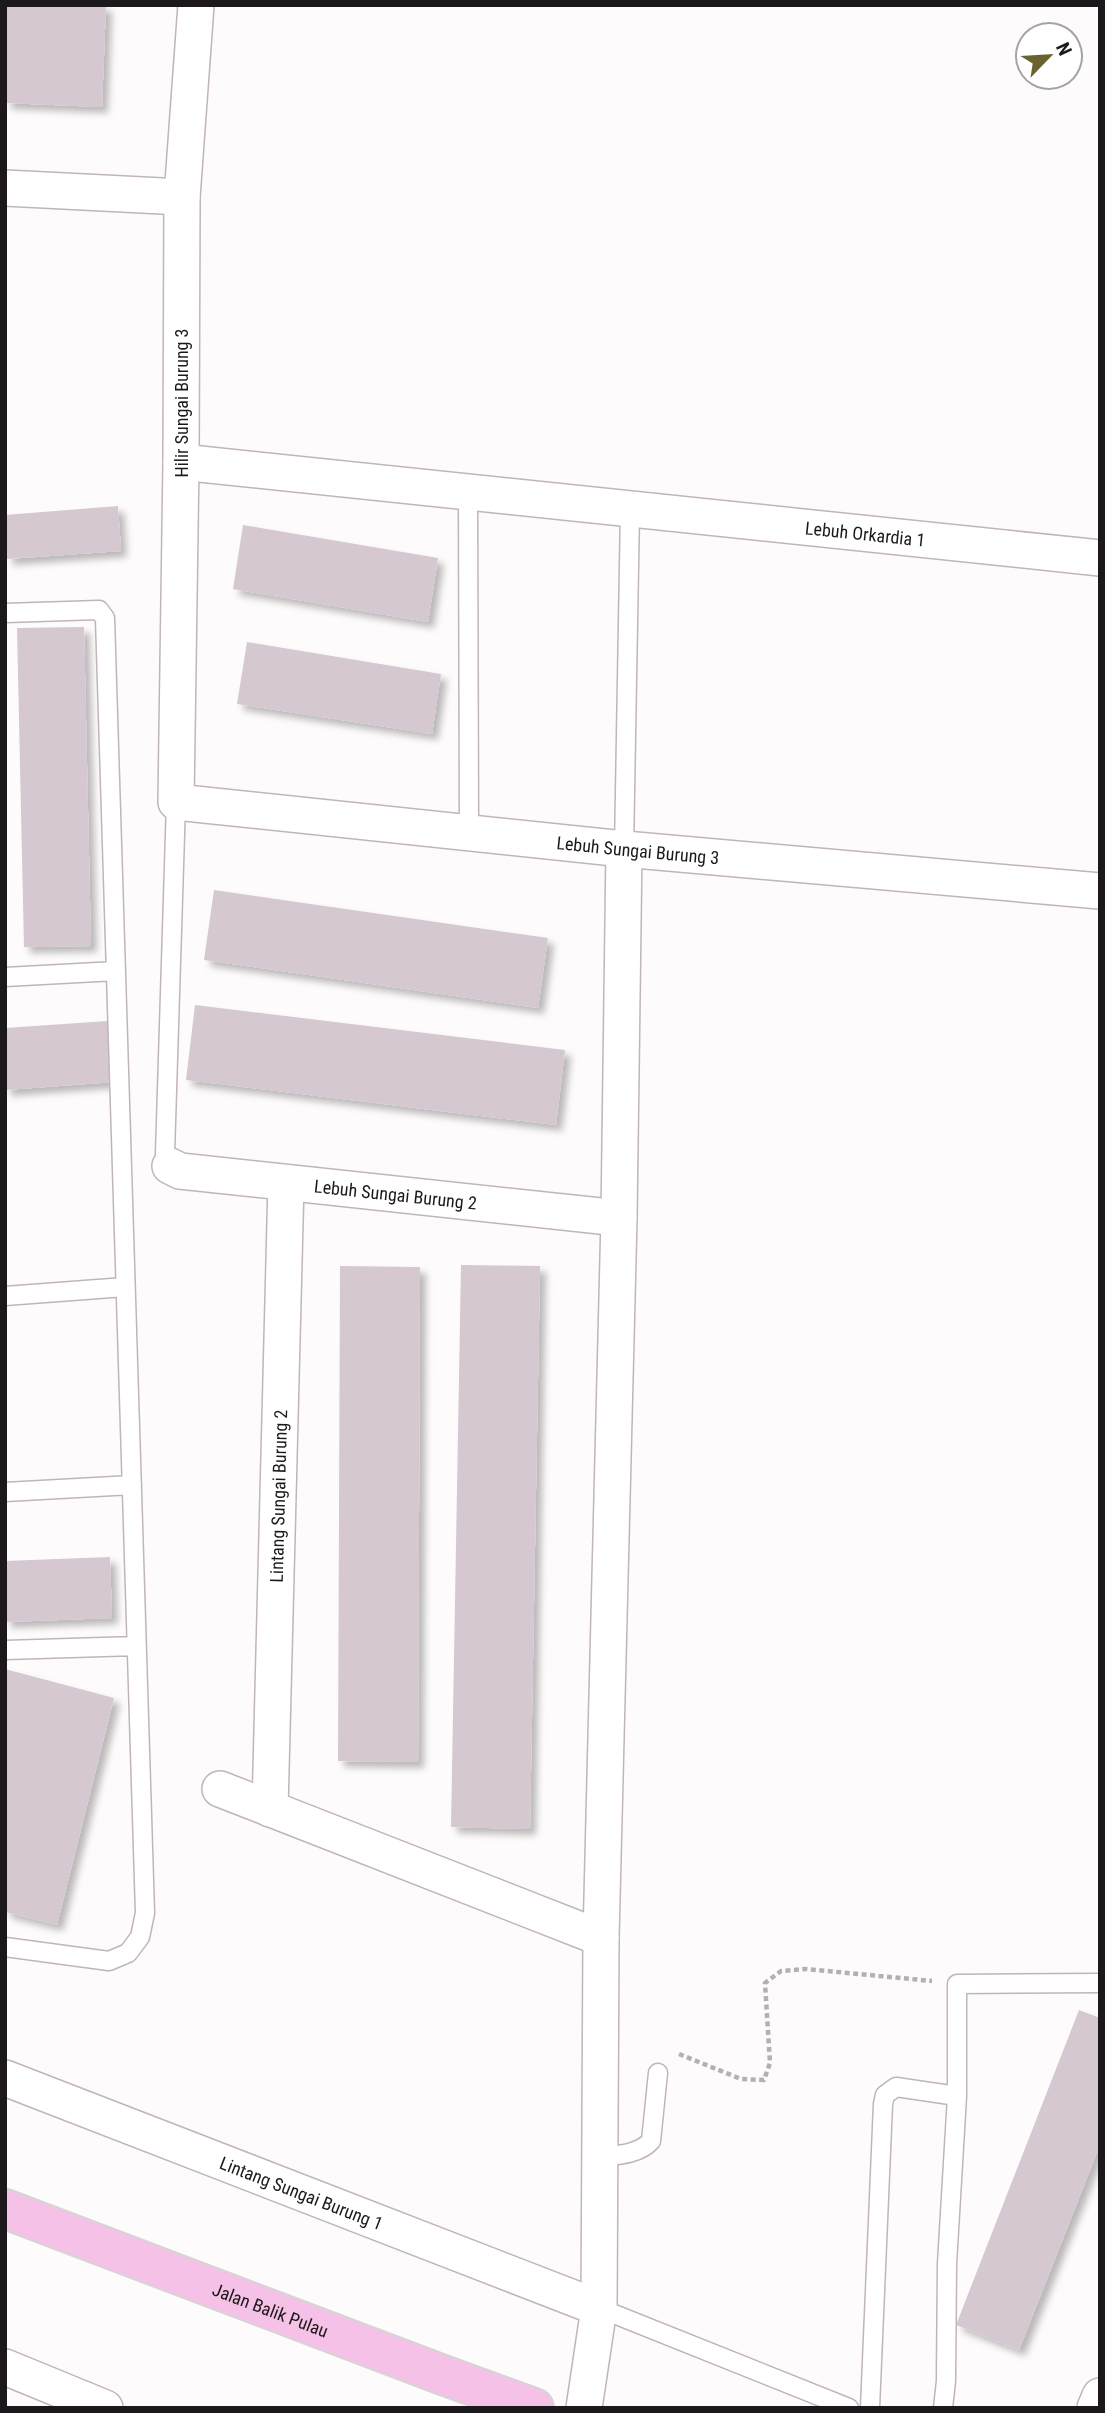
<svg xmlns="http://www.w3.org/2000/svg" width="1105" height="2413" font-family="'Roboto Condensed',sans-serif">
  <style>
    .building { fill: #d5c8d0; filter: url(#shadow) }
    .lines { fill: none; stroke-linecap: round; stroke-linejoin: round }
    .service-casing { stroke: #c1b4bd; stroke-width: 21 }
    .minor-casing { stroke: #c1b4bd; stroke-width: 38 }
    .primary-casing { stroke: #d6d5d6; stroke-width: 42 }
    .path { stroke: #b4b0b2; stroke-width: 4.5; stroke-dasharray: 5 3.5; stroke-linecap: butt }
    .service { stroke: #fff; stroke-width: 18 }
    .minor { stroke: #fff; stroke-width: 35 }
    .primary { stroke: #f6c1e6; stroke-width: 38 }
    .labels { text-anchor: middle; dominant-baseline: central; stroke-width: 7; stroke-linejoin: round; paint-order: stroke }
    .street-label { font-size: 18px; fill: #1d181c; stroke: #fff }
  </style>
  <defs>
    <filter id="shadow"><feDropShadow dx="6" dy="6" stdDeviation="3.5" flood-color="#0004"/></filter>
  </defs>
  <rect width="100%" height="100%" fill="#fefbfc"/>
  <path class="building" d="M 5,5 L 106,5 L 102,107 L 5,103 Z
    M 118,506 L 121,551 L 7,559 L 5,515 Z
    M 243,525 L 438,558 L 428,622 L 233,589 Z
    M 84,627 L 91,946 L 24,947 L 17,628 Z
    M 247,642 L 441,674 L 432,734 L 237,704 Z
    M 214,890 L 548,938 L 538,1008 L 204,960 Z
    M 195,1005 L 565,1050 L 556,1125 L 186,1080 Z
    M 108,1021 L 113,1082 L 5,1090 L 5,1028 Z
    M 461,1265 L 540,1266 L 530,1829 L 451,1827 Z
    M 340,1266 L 420,1267 L 418,1762 L 338,1761 Z
    M 110,1557 L 112,1618 L 5,1622 L 5,1561 Z
    M 5,1669 L 114,1698 L 57,1925 L 5,1912 Z
    M 1079,2010 L 1100,2018 L 1100,2145 L 1019,2350 L 956,2325 Z"/>
  <g class="lines">
    <defs>
      <path id="service" d="M 468,492 L 469,832
        M 5,613 L 99,610 L 105,618 L 145,1913 L 140,1937 L 128,1953 L 109,1961 L 5,1947
        M 624,849 L 630,510
        M 5,977 L 116,971
        M 170,1166 L 165,1154 L 176,802
        M 5,1296 L 125,1287
        M 5,1492 L 132,1485
        M 5,1650 L 136,1646
        M 598,2157 C 616,2155 638,2155 651,2141 L 658,2073
        M 599,2308 L 849,2408
        M 870,2408 L 883,2104 L 885,2095 L 896,2087 L 957,2096
        M 943,2408 L 946,2381 L 947,2264 L 957,2096 L 957,1984 L 1100,1983"/>
      <g id="minor">
        <path id="s1" d="M 196,5 L 182,197 L 181,462 L 176,802 L 624,849 L 1100,891"/>
        <path d="M 5,188 L 182,197"/>
        <path id="s2" d="M 181,462 L 1100,558"/>
        <path id="s3" d="M 170,1166 L 180,1171 L 619,1218"/>
        <path d="M 220,1789 L 601,1938"/>
        <path id="s4" d="M 270,1809 L 286,1183"/>
        <path id="s5" d="M 5,2078 L 599,2308"/>
        <path d="M 5,2367 L 105,2408"/>
        <path d="M 584,2408 L 599,2308 L 601,1938 L 619,1218 L 624,849"/>
        <path d="M 1095,2408 L 1100,2396"/>
      </g>
      <g id="primary">
        <path id="s6" d="M 5,2209 L 443,2375 L 534,2408"/>
      </g>
    </defs>
    <use href="#service" class="service-casing"/>
    <use href="#minor" class="minor-casing"/>
    <use href="#primary" class="primary-casing"/>
    <path class="path" d="M 679,2054 L 741,2079 L 764,2080 L 770,2063 L 765,1983 L 781,1971 L 806,1969 L 932,1981"/>
    <use href="#service" class="service"/>
    <use href="#minor" class="minor"/>
    <use href="#primary" class="primary"/>
  </g>
  <g class="labels">
    <g class="street-label">
      <text transform="translate(181 403) rotate(-90)">Hilir Sungai Burung 3</text>
      <text stroke="none"><textPath href="#s2" startOffset="688">Lebuh Orkardia 1</textPath></text>
      <text stroke="none"><textPath href="#s1" startOffset="1262">Lebuh Sungai Burung 3</textPath></text>
      <text stroke="none"><textPath href="#s3" startOffset="228">Lebuh Sungai Burung 2</textPath></text>
      <text stroke="none"><textPath href="#s4" startOffset="313">Lintang Sungai Burung 2</textPath></text>
      <text stroke="none"><textPath href="#s5" startOffset="318">Lintang Sungai Burung 1</textPath></text>
      <text stroke="none"><textPath href="#s6" startOffset="284">Jalan Balik Pulau</textPath></text>
    </g>
  </g>
  <rect width="1105" height="2413" fill="none" stroke="#1d181c" stroke-width="14"/>
  <g transform="translate(1049 56) rotate(65)"><circle r="33" fill="#ffffff" stroke="#a5a3a4" stroke-width="2"/>
  <path d="M0-5L12 26L0 18L-12 26Z" fill="#6a632f"/>
  <text y="-10" font-size="19" font-weight="bold" text-anchor="middle" fill="#1d181c">N</text>
  </g>
</svg>
